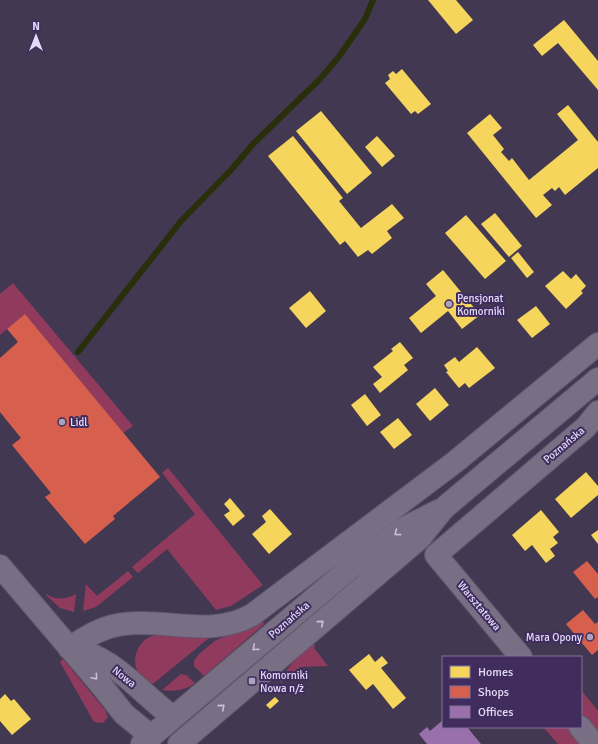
<svg xmlns="http://www.w3.org/2000/svg" width="598" height="744" font-family="Signika,sans-serif">
  <style>
    .green { fill: #903b5e }
    .homes { fill: #f6d55c }
    .shops { fill: #d6604d }
    .offices { fill: #9970ab }
    .lines { fill: none; stroke-linecap: round; stroke-linejoin: round }
    .stream { stroke: #292f0b; stroke-width: 6 }
    .street-casing { stroke: #5e566c; stroke-width: 24 }
    .secondary-casing { stroke: #5e566c; stroke-width: 24 }
    .street { stroke: #786f85; stroke-width: 22 }
    .secondary { stroke: #786f85; stroke-width: 22 }
    .oneway { stroke: #c8bfdb }
    .poi-dot { fill: #aba1be; stroke: #402d5d; stroke-width: 1.5 }
    .labels { text-anchor: middle; dominant-baseline: central; stroke-width: 4; stroke-linejoin: round; paint-order: stroke }
    .poi-label { font-size: 11px; fill: #e3daf8; stroke: #402d5d; text-anchor: start }
    .street-label { font-size: 11px; fill: #e3daf8; stroke: #402d5d }
  </style>
  <rect width="100%" height="100%" fill="#423852"/>
  <path class="green" d="M 13,283 L 133,426 L 123,433 L 25,314 L 0,335 L 0,294 Z
    M 168,468 L 263,585 L 231,606 L 216,610 L 167,549 L 138,573 L 132,567 L 195,514 L 162,473 Z
    M 128,571 L 133,577 L 96,607 L 83,611 L 86,584 L 97,596 Z
    M 47,594 C 55,601 67,599 76,594 L 74,612 L 60,608 L 46,595 Z
    M 261,619 L 264,624 L 204,676 L 194,666 L 194,661 L 199,654 L 216,640 L 239,632 Z
    M 156,635 L 209,638 L 154,683 L 150,685 C 147,682 142,679 140,676 C 129,661 138,638 156,635 Z
    M 312,642 L 315,646 L 314,648 L 328,666 L 300,667 L 281,682 L 279,680 L 303,650 Z
    M 63,659 L 105,710 L 108,717 L 103,723 L 94,722 L 60,662 Z
    M 181,674 L 186,675 L 195,683 C 186,690 174,692 162,690 Z
    M 581,690 L 598,711 L 598,734 L 581,713 Z
    M 543,727 L 568,727 L 582,744 L 558,744 Z"/>
  <path class="homes" d="M 428,0 L 456,0 L 473,20 L 456,34 Z
    M 564,20 L 598,61 L 598,90 L 558,43 L 542,56 L 533,45 Z
    M 402,69 L 431,104 L 418,114 L 415,111 L 411,114 L 385,83 L 390,79 L 388,75 L 393,71 L 396,74 Z
    M 568,105 L 598,142 L 598,168 L 565,195 L 559,187 L 555,191 L 552,188 L 543,195 L 552,205 L 536,218 L 467,133 L 490,114 L 502,128 L 493,135 L 504,149 L 501,152 L 509,161 L 512,158 L 529,180 L 578,140 L 557,114 Z
    M 321,111 L 372,173 L 347,194 L 296,131 Z
    M 293,136 L 343,198 L 339,201 L 361,228 L 392,204 L 404,218 L 387,231 L 392,238 L 372,254 L 368,250 L 358,257 L 345,241 L 340,245 L 268,156 Z
    M 377,136 L 395,156 L 382,167 L 365,147 Z
    M 495,213 L 522,246 L 509,257 L 481,224 Z
    M 466,215 L 506,261 L 485,279 L 445,233 Z
    M 518,252 L 534,272 L 527,278 L 511,258 Z
    M 443,270 L 480,315 L 462,329 L 448,311 L 421,333 L 409,318 L 436,296 L 426,284 Z
    M 563,271 L 571,279 L 576,274 L 586,286 L 581,291 L 583,293 L 566,309 L 545,286 Z
    M 310,291 L 326,311 L 306,328 L 289,308 Z
    M 536,306 L 550,324 L 532,338 L 517,320 Z
    M 400,342 L 413,358 L 404,365 L 408,370 L 380,393 L 373,384 L 382,377 L 373,367 L 393,351 L 391,349 Z
    M 477,347 L 495,368 L 469,388 L 465,383 L 459,388 L 446,372 L 448,371 L 444,365 L 455,357 L 459,362 Z
    M 435,388 L 449,405 L 430,421 L 416,404 Z
    M 365,394 L 381,415 L 367,426 L 351,405 Z
    M 398,418 L 412,435 L 394,449 L 380,432 Z
    M 586,472 L 598,486 L 598,495 L 571,518 L 555,499 Z
    M 230,498 L 245,516 L 233,526 L 224,515 L 230,511 L 224,504 Z
    M 270,509 L 292,534 L 269,554 L 252,534 L 266,522 L 262,516 Z
    M 541,510 L 559,532 L 553,537 L 558,543 L 550,549 L 555,556 L 546,563 L 532,545 L 525,551 L 512,535 Z
    M 598,530 L 598,544 L 591,535 Z
    M 369,654 L 375,662 L 382,656 L 388,663 L 381,668 L 406,698 L 393,709 L 373,684 L 366,690 L 349,670 Z
    M 5,694 L 11,701 L 14,699 L 31,719 L 12,735 L 0,721 L 0,699 Z
    M 275,697 L 279,701 L 270,709 L 266,705 Z"/>
  <path class="shops" d="M 25,314 L 160,477 L 113,516 L 115,519 L 85,544 L 45,497 L 51,493 L 12,445 L 21,438 L 0,412 L 0,358 L 18,342 L 7,329 Z
    M 587,561 L 598,574 L 598,597 L 595,599 L 573,572 Z
    M 583,610 L 595,624 L 598,622 L 598,650 L 592,655 L 566,624 Z"/>
  <path class="offices" d="M 443,720 L 443,727 L 467,727 L 481,744 L 427,744 L 419,734 L 427,727 L 430,731 Z"/>
  <g class="lines">
    <path class="stream" d="M 78,352 L 181,221 L 231,170 L 254,143 L 319,80 L 338,58 L 365,19 L 373,0"/>
    <defs>
      <path id="street" d="M 0,566 L 101,685 L 124,714 L 151,736
        M 69,648 C 83,639 97,630 113,626 C 160,615 208,640 252,615 L 455,462 L 598,344
        M 70,648 C 113,655 140,693 173,717
        M 521,657 L 436,555 L 586,427 L 598,412
        M 580,727 L 594,744"/>
      <path id="secondary" d="M 142,744 L 349,569 L 404,528 L 438,511
        M 179,744 L 420,538 L 444,508 L 598,379"/>
    </defs>
    <use href="#street" class="street-casing"/>
    <use href="#secondary" class="secondary-casing"/>
    <use href="#street" class="street"/>
    <use href="#secondary" class="secondary"/>
  </g>
  <defs><path id="oneway-chevron" d="M-2-3.5L2.5 0L-2 3.5" fill="none" stroke-width="1.6" stroke-linecap="round" stroke-linejoin="round"/></defs>
  <g class="oneway">
    <use href="#oneway-chevron" transform="translate(397 533) rotate(143)"/>
    <use href="#oneway-chevron" transform="translate(321 623) rotate(-40)"/>
    <use href="#oneway-chevron" transform="translate(255 648) rotate(140)"/>
    <use href="#oneway-chevron" transform="translate(95 677) rotate(49)"/>
    <use href="#oneway-chevron" transform="translate(222 707) rotate(-41)"/>
  </g>
  <g class="poi-dot">
    <circle cx="449" cy="304" r="4"/>
    <circle cx="62" cy="422" r="4"/>
    <circle cx="590" cy="637" r="4"/>
    <rect x="248" y="677" width="8" height="8" rx="2"/>
  </g>
  <g class="labels">
    <g class="poi-label">
      <text x="457" y="298">Pensjonat<tspan x="457" dy="13">Komorniki</tspan></text>
      <text x="70" y="422">Lidl</text>
      <text x="582" y="637" text-anchor="end">Mara Opony</text>
      <text x="260" y="675">Komorniki<tspan x="260" dy="13">Nowa n/ż</tspan></text>
    </g>
    <g class="street-label">
      <text transform="translate(564 445) rotate(-40)">Poznańska</text>
      <text transform="translate(479 606) rotate(50)">Warsztatowa</text>
      <text transform="translate(289 620) rotate(-41)">Poznańska</text>
      <text transform="translate(124 677) rotate(38)">Nowa</text>
    </g>
  </g>
  <rect x="442" y="656" width="140" height="72" fill="#402d5d" stroke="#81729b"/>
  <rect x="450" y="666" width="20" height="12" fill="#f6d55c" stroke="#81729b"/>
  <text x="478" y="676" font-size="12" fill="#e3daf8">Homes</text>
  <rect x="450" y="686" width="20" height="12" fill="#d6604d" stroke="#81729b"/>
  <text x="478" y="696" font-size="12" fill="#e3daf8">Shops</text>
  <rect x="450" y="706" width="20" height="12" fill="#9970ab" stroke="#81729b"/>
  <text x="478" y="716" font-size="12" fill="#e3daf8">Offices</text>
  <g transform="translate(36 36)" stroke="#402d5d" stroke-width="3" paint-order="stroke">
  <path d="M0-3L7 15L0 10L-7 15Z" fill="#e3daf8"/>
  <text y="-6" font-size="11" font-weight="bold" text-anchor="middle" fill="#e3daf8">N</text>
  </g>
</svg>
